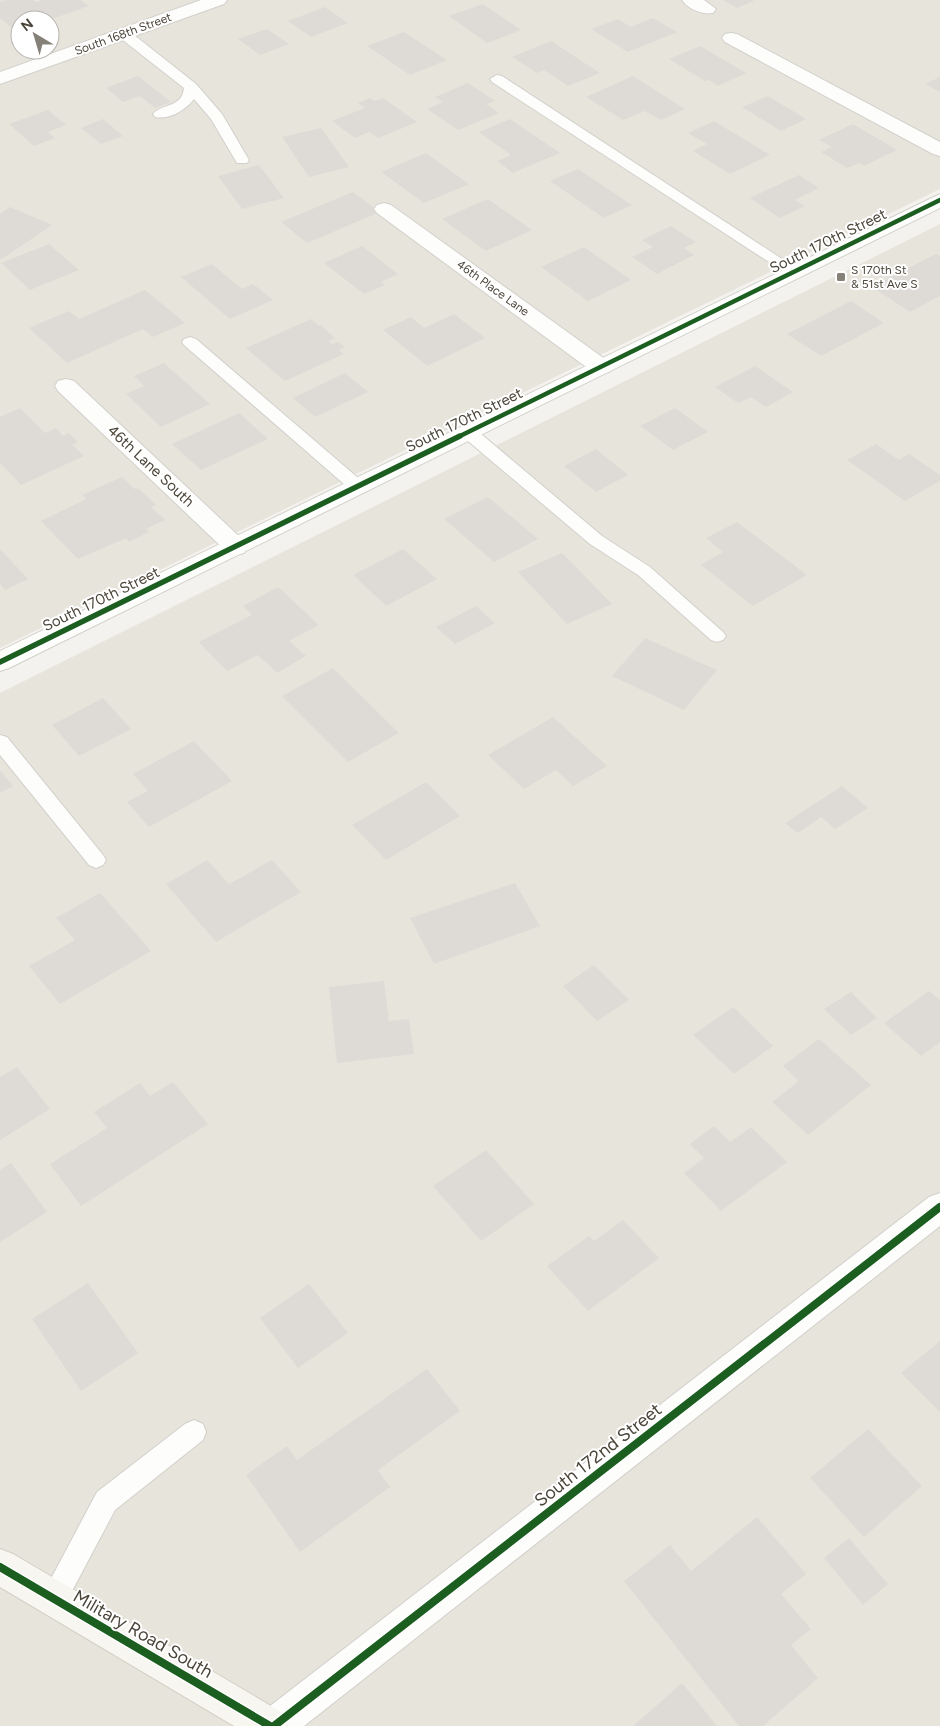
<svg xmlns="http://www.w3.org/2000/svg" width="940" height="1726" font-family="Figtree,sans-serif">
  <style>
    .residential { fill: #e7e4dc; fill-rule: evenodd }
    .building { fill: #dedbd6 }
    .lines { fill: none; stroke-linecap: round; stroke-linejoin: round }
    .service-casing { stroke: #d2d0cb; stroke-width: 2 }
    .minor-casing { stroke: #d2d0cb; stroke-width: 2 }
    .tertiary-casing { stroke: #d2d0cb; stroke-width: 2 }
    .secondary-casing { stroke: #d3cfc5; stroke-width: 2 }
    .service { fill: #fdfdfc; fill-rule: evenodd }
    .minor { fill: #fdfdfc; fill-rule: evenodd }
    .tertiary { fill: #fdfdfc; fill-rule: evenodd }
    .secondary { fill: #f7f6f1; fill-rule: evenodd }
    .cycleway-far2-casing { stroke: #fff; stroke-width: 7 }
    .cycleway-far1-casing { stroke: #fff; stroke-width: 9 }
    .cycleway-casing { stroke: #fff; stroke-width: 11 }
    .cycleway-far2 { stroke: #1b5e20; stroke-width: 4.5 }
    .cycleway-far1 { stroke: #1b5e20; stroke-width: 5.5 }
    .cycleway { stroke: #1b5e20; stroke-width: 8 }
    .poi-dot { fill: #868178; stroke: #fff; stroke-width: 2 }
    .labels { text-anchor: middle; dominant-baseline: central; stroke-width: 4; stroke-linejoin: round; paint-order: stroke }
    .far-street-label { font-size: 12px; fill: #4b4439; stroke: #fff }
    .far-poi-label { font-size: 12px; fill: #4b4439; stroke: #fff; text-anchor: start }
    .street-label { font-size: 15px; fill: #4b4439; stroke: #fff }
    .near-street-label { font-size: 18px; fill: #4b4439; stroke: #fff }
  </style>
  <rect width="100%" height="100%" fill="#f4f2ee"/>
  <path class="residential" d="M 0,0 L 940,0 L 940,189 L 0,648 ZM 20,20 L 50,20 L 50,50 L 20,50 Z
    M 940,224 L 940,1726 L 0,1726 L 0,693 Z"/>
  <path class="building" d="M 7,0 L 33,0 L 36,2 L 43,0 L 80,0 L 89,6 L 49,20 L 20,20 L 20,30 L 16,31 L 0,18 L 0,2 Z
    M 723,0 L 752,0 L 754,1 L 737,8 Z
    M 483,4 L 521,30 L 487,43 L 449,16 Z
    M 325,7 L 348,23 L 311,37 L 288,21 Z
    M 653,18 L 677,32 L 628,52 L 591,29 L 618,19 L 631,27 Z
    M 267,29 L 289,44 L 260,55 L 238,39 Z
    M 404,32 L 447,60 L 410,75 L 367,46 Z
    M 551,41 L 600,73 L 568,86 L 544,70 L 537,73 L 512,57 Z
    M 700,46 L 746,73 L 718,86 L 709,80 L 705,81 L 669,59 Z
    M 138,76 L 171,102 L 155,108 L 140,96 L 123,102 L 106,88 Z
    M 633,76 L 685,109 L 661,120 L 645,111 L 623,120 L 586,97 Z
    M 940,77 L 940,92 L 925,84 Z
    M 468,83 L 495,101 L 486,104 L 499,113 L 458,130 L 427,109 L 443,102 L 435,97 Z
    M 768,96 L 806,119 L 781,131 L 742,107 Z
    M 370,98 L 375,101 L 383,98 L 417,122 L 378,138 L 369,132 L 355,138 L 332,121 L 365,108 L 358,103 Z
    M 48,110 L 66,125 L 48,132 L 55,138 L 34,146 L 9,124 Z
    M 103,119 L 123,136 L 101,144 L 81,128 Z
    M 510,119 L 560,153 L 513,173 L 497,161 L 511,155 L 479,132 Z
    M 714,121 L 770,155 L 730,174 L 693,151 L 707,144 L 688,133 Z
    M 853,124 L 897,150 L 864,166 L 859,163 L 847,168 L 821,152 L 832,147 L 819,140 Z
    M 321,128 L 349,167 L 309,177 L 282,137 Z
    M 426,153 L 469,184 L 424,203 L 381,172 Z
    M 259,165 L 284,198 L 242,209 L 218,176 Z
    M 578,169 L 632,205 L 604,218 L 550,181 Z
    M 799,175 L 819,188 L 795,200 L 805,206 L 780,218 L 750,198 Z
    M 353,192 L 380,212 L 307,243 L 281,222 Z
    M 488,199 L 532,230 L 486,251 L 442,219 Z
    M 10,207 L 52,225 L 2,259 L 0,259 L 0,214 Z
    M 671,226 L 696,242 L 684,248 L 694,255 L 657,274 L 632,257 L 653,247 L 642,240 Z
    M 49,244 L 79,270 L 30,290 L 1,263 Z
    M 362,246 L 398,274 L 381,282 L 385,285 L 364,294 L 324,263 Z
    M 584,247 L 631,280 L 588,301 L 541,267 Z
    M 936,254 L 940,256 L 940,296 L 910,312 L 872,287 Z
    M 212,264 L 242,289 L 253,284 L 273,300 L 230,319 L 181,277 Z
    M 145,290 L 185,323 L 153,337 L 143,329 L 67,363 L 29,328 L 69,311 L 79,319 Z
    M 851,301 L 884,323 L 821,356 L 787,334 Z
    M 454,314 L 485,338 L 427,366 L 383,330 L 411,317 L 424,328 Z
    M 311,319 L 319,326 L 321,325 L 335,338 L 329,341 L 332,344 L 338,342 L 345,347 L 339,350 L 344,354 L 285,381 L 246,348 Z
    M 164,363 L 210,404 L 161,427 L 126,394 L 144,386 L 134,376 Z
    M 755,366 L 793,392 L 766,407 L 751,397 L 738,403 L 715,387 Z
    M 345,373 L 368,392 L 315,417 L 293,398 Z
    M 20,408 L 45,433 L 56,428 L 63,436 L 69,433 L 78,442 L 72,445 L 84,456 L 21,485 L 0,463 L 0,417 Z
    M 675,408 L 708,432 L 673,450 L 640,426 Z
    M 239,413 L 268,439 L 201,470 L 172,444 Z
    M 876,444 L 899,460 L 909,454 L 940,475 L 940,481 L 905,501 L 847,460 Z
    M 596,449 L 628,475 L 596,492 L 564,466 Z
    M 122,477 L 135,489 L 138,488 L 156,505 L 151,507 L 165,520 L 146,529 L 149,532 L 129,542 L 126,538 L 78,559 L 41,521 L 86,499 L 82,495 Z
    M 488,497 L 538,539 L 494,562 L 444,519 Z
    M 737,522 L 807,575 L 753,606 L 701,565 L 723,552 L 706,538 Z
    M 0,549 L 28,579 L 5,590 L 0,584 Z
    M 403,549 L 437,579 L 386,606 L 353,575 Z
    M 562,553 L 612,604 L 567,624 L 518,572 Z
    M 278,587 L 319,625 L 289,641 L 306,656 L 277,673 L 258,655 L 227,671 L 199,642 L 252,615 L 243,606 Z
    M 476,606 L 495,623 L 455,644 L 436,627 Z
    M 645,638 L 717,670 L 684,710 L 612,676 Z
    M 333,668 L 399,733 L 348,762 L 282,696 Z
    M 103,698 L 131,729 L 79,756 L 52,725 Z
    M 553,717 L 607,766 L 573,786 L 556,770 L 524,789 L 488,755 Z
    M 194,741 L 232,781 L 149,827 L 127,802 L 148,791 L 133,774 Z
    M 0,770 L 13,786 L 0,793 Z
    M 426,782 L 460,816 L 386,860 L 352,825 Z
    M 842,786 L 868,808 L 835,829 L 821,817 L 798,833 L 785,823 Z
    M 207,860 L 229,884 L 272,860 L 301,892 L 216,942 L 166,884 Z
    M 515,883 L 540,926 L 434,964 L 410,918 Z
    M 100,893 L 151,951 L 60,1004 L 29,966 L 75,940 L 56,918 Z
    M 594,965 L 629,1000 L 597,1021 L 563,986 Z
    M 384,981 L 389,1021 L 409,1019 L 414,1054 L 337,1063 L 329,987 Z
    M 929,991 L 940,1000 L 940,1042 L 921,1056 L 884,1023 Z
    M 851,992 L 877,1018 L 851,1035 L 824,1009 Z
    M 733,1007 L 773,1046 L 734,1074 L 693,1035 Z
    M 819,1039 L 871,1085 L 808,1135 L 772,1102 L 799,1081 L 783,1066 Z
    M 17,1067 L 50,1109 L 0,1140 L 0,1077 Z
    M 173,1082 L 208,1124 L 81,1206 L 50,1164 L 107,1128 L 94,1112 L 140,1083 L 150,1096 Z
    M 714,1126 L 730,1142 L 751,1127 L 787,1162 L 721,1211 L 684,1173 L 704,1158 L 690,1144 Z
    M 486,1150 L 534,1204 L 481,1241 L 433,1186 Z
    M 11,1163 L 47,1212 L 0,1242 L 0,1170 Z
    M 623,1220 L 659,1258 L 588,1311 L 547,1266 L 589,1236 L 594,1241 Z
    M 88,1283 L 138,1353 L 81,1391 L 32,1319 Z
    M 309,1284 L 348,1333 L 298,1368 L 260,1318 Z
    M 940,1341 L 940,1412 L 901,1373 Z
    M 427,1369 L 460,1411 L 378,1470 L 390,1487 L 300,1552 L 246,1475 L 287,1446 L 297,1460 Z
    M 868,1429 L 922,1486 L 864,1537 L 810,1478 Z
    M 757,1517 L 806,1574 L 781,1594 L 811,1629 L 791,1645 L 818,1678 L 763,1726 L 739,1726 L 624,1581 L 670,1545 L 691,1571 Z
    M 849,1538 L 888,1584 L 863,1605 L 824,1558 Z
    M 682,1683 L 717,1726 L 633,1726 Z"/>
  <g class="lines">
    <defs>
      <path id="service" d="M 124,30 L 129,31 L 196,84 L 222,114 L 249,160 L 247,163 L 237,163 L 211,119 L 194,99 C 186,110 169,120 155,117 L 153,114 C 163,103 182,108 184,88 L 119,37 L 118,34 Z
        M 497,75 L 502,76 L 802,272 L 799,275 L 789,275 L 492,82 L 490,79 Z
        M 190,337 L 196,339 L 364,483 L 366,487 L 364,491 L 358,492 L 352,491 L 184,345 L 182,342 L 184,339 Z
        M 468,427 L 474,428 L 602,536 L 650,567 L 723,632 L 726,636 L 723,640 L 717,642 L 711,640 L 638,575 L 590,544 L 462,436 L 460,432 L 462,428 Z
        M 0,735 L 7,737 L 103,855 L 106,860 L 103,865 L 96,868 L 89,865 L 0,755 Z
        M 194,1420 L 203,1424 L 206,1432 L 203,1440 L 115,1510 L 63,1608 L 54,1612 L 45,1608 L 41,1599 L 45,1590 L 97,1492 L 185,1424 Z"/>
      <path id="minor" d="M 201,0 L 227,0 L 224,4 L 0,84 L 0,72 Z
        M 682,0 L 704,0 L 716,9 L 713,13 C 703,15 688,9 682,0 Z
        M 731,33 L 737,34 L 940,142 L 940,156 L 933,154 L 725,42 L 722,38 L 725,34 Z
        M 384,203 L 391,205 L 609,362 L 612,367 L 609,372 L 601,374 L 593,372 L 377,213 L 374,209 L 377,205 Z
        M 66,379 L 74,381 L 244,541 L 248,547 L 244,553 L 236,555 L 228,553 L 58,391 L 55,386 L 58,381 Z
        M 940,1193 L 940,1226 L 304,1726 L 255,1726 L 261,1713 L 929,1197 Z"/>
      <path id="tertiary" d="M 940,194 L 940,208 L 9,668 L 0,671 L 0,651 Z"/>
      <path id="secondary" d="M 0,1549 L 13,1554 L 283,1713 L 289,1726 L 234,1726 L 0,1587 Z"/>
    </defs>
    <use href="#service" class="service-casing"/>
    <use href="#minor" class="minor-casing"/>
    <use href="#tertiary" class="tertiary-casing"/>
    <use href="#secondary" class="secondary-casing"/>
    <use href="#service" class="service"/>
    <use href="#minor" class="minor"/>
    <use href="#tertiary" class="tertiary"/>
    <use href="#secondary" class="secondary"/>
    <defs>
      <path id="cycleway-far2" d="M 458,437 L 940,200"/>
      <path id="cycleway-far1" d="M 0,662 L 460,436"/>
      <path id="cycleway" d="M 0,1567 L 270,1726
        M 274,1726 L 940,1207"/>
    </defs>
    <use href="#cycleway-far2" class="cycleway-far2-casing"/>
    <use href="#cycleway-far1" class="cycleway-far1-casing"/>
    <use href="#cycleway" class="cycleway-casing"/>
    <use href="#cycleway-far2" class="cycleway-far2"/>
    <use href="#cycleway-far1" class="cycleway-far1"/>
    <use href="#cycleway" class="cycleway"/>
  </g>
  <rect class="poi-dot" x="836" y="272" width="10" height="10" rx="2.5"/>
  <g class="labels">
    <g class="far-street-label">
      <text transform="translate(123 34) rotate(-20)">South 168th Street</text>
      <text transform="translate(493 288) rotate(36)">46th Place Lane</text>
    </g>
    <g class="far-poi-label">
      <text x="851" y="270">S 170th St<tspan x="851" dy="14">&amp; 51st Ave S</tspan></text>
    </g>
    <g class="street-label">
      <text transform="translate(828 241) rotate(-26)">South 170th Street</text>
      <text transform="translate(464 420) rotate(-26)">South 170th Street</text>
      <text transform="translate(151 466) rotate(43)">46th Lane South</text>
      <text transform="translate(101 599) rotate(-26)">South 170th Street</text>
    </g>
    <g class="near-street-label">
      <text transform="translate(598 1455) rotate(-38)">South 172nd Street</text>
      <text transform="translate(143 1634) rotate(30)">Military Road South</text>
    </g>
  </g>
  <g transform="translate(35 35) rotate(322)"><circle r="24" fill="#ffffff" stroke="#b7b4b0"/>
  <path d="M0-4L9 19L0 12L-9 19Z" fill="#868178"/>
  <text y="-8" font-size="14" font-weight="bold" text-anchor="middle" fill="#4b4439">N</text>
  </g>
</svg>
